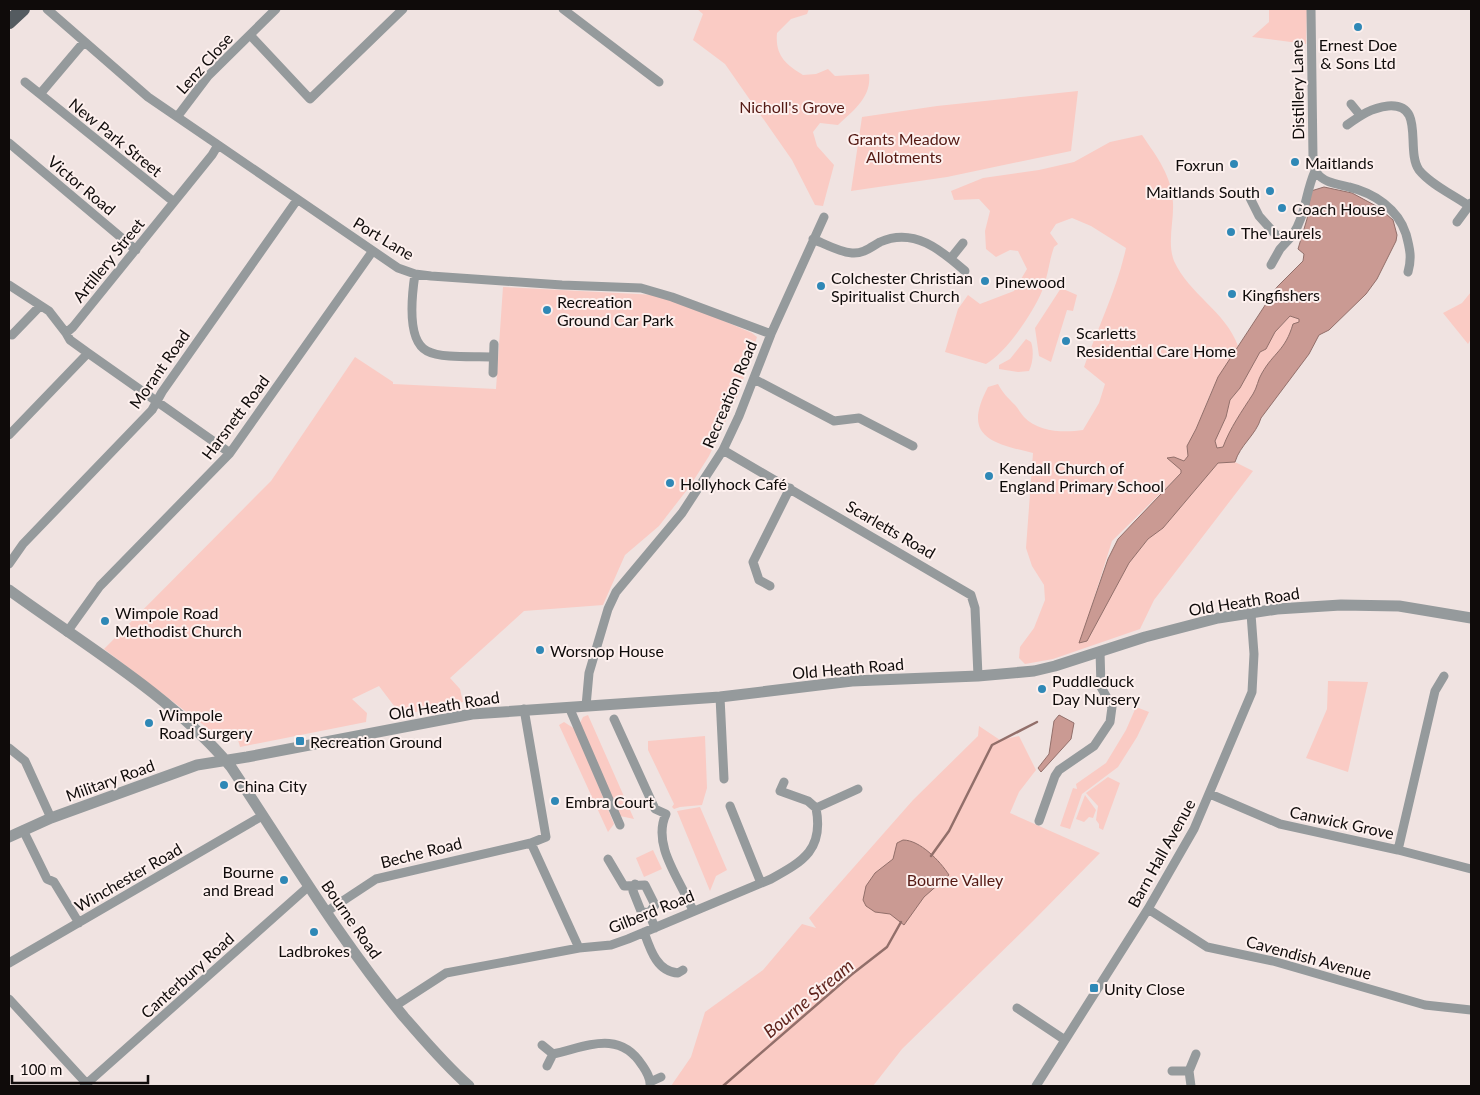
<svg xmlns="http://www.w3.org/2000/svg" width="1480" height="1095" font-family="Lato,sans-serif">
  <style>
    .green { fill: #facbc4 }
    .water { fill: #ca9a93; stroke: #926f6a; fill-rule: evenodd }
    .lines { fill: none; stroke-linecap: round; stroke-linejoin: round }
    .stream { stroke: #926f6a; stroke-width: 2.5 }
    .minor { stroke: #959a9c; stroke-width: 9 }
    .tertiary { stroke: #959a9c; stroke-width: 11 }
    .primary { stroke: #545b60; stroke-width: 14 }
    .poi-dot { fill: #2f88b6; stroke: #fdf0ee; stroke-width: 2 }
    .labels { text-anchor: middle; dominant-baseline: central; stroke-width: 4; stroke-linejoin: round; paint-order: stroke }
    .poi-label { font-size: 16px; fill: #0f0b0a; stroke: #fdf0ee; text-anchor: start }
    .street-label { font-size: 16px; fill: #0f0b0a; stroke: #fdf0ee }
    .park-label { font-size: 16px; fill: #541913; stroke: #fdf0ee }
    .water-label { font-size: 18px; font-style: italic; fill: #61251e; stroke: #fdf0ee }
  </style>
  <rect width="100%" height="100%" fill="#f0e3e1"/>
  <path class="green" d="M 697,9 L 809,9 L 807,14 L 791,19 L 777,33 C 775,55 785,64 803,75 L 816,74 L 828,69 L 835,76 L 869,74 C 872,97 853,111 838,125 L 820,123 L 813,132 L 817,146 L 834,165 L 823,206 L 815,205 L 792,160 L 725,64 L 693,40 L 703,14 Z
    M 1269,9 L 1307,9 L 1306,44 L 1252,37 L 1269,22 Z
    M 1078,91 L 1071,151 L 947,177 L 851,191 L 862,117 L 937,106 Z
    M 1142,135 C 1157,157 1172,176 1173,203 C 1174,221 1167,243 1174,261 C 1189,294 1226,312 1238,346 L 1212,390 L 1196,429 L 1187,446 L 1188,456 L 1184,461 L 1174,457 L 1173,463 L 1181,470 L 1181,473 L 1112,541 L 1080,643 L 1087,641 L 1129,563 L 1148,539 L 1163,528 L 1218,463 L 1235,462 L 1253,471 L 1154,600 L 1140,629 L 1053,659 L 1025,664 L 1019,658 L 1020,647 L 1034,628 L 1045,600 L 1044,585 L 1032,566 L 1026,548 L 1033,453 C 990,443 962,436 988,387 L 998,384 C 1003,393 1007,397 1015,405 C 1018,408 1020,413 1024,417 C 1038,432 1064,433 1083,430 L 1099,403 L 1105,384 L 1084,367 C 1098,327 1117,289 1126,248 L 1091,226 L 1072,218 L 1056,224 L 1050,233 L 1058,244 L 1054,247 C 1049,261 1048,277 1042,291 C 1033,313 1006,353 986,364 L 945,352 L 958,309 L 968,295 L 980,304 L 1014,291 L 1027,269 L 1018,251 L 1010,250 L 996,257 L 986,249 L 985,231 L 990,211 L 979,199 L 954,200 L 951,191 L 983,178 L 1039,170 L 1074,162 L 1110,142 Z
    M 503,287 L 656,295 L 687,305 L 752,333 L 757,337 L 738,395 L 709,456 L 690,486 L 659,526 L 625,555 L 603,605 L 524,611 L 450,678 L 460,689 L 463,702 L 401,715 L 379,686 L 352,699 L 367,713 L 366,722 L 240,747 L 238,740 L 230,738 L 227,743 L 104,649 L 271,481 L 355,357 L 393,382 L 393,384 L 496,389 Z
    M 1061,288 L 1077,295 L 1073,311 L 1067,310 L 1051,362 L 1039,356 L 1035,328 Z
    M 1471,292 L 1471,339 L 1468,344 L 1443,313 L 1462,303 Z
    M 1290,316 L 1299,319 L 1300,322 L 1293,324 C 1285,351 1274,352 1262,373 C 1258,379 1257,388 1253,394 C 1242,411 1230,428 1223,447 L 1217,448 L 1215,441 L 1226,417 L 1230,400 L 1240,388 L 1260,352 L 1266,349 L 1275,332 Z
    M 1026,339 L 1031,342 C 1034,350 1033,363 1029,371 L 1018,372 L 999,369 L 999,365 L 1010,359 Z
    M 1328,681 L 1368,682 L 1348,772 L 1306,758 L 1327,709 Z
    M 1136,707 L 1149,712 L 1137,737 L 1118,767 L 1082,794 L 1070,829 L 1060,826 L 1073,788 L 1077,789 L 1076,784 L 1106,763 L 1126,730 Z
    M 588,715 L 634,819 L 620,816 L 579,725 L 583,717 Z
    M 564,722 L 575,729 L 614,824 L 608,832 L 559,725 Z
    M 979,726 L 1000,740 L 1019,736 L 1036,770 L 1019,792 L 1010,813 L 1100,853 L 1032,922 L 902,1049 L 873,1086 L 671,1086 L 691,1057 L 705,1012 L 763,970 L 802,924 L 816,928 L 809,918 L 913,800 L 978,736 Z
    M 705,736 L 707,788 L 702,805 L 680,807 L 674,809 L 672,807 L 674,804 L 648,750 L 648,741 Z
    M 1108,777 L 1120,783 L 1103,830 L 1099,828 L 1099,824 L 1096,820 L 1098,806 L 1086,793 Z
    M 1085,795 L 1096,810 L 1093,818 L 1089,817 L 1084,822 L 1076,819 Z
    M 700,807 L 727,870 L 716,876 L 710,891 L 677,811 Z
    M 653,850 L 662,869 L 644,877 L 636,858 Z"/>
  <path class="water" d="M 1324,187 L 1352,193 L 1378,207 L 1393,220 L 1397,235 L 1396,241 L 1377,279 L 1366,294 L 1329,330 L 1319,335 L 1309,354 L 1261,418 C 1256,435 1240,445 1235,462 L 1218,463 L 1163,528 L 1148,539 L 1129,563 L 1087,641 L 1079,643 L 1108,559 L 1118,539 L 1181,473 L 1181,470 L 1167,458 L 1174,457 L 1184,461 L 1188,456 L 1187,446 L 1196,429 L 1218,377 L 1277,287 L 1303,261 L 1304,254 L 1298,249 L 1307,219 L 1311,191 ZM 1290,316 L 1299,319 L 1299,322 L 1293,324 C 1285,351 1274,352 1262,373 C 1258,379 1257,388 1253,394 C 1242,411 1230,428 1223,447 L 1217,448 L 1215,441 L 1226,417 L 1230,400 L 1240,388 L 1260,352 L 1266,349 L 1275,332 Z
    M 1059,715 L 1074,723 L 1071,739 L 1041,772 L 1038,768 L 1049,754 L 1054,721 Z
    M 903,840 C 920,840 940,861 949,875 L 924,897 L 904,925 L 890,914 L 875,912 L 866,906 L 863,900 L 866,886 L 875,873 L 893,859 L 897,843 Z"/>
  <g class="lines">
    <path class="stream" d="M 931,856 L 949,831 L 992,745 L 1037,722
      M 723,1086 L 851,975 L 887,947 L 901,922"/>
    <path class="minor" d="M 47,9 L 148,97 L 398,268 L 415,274 L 431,276 L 562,285 L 641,288 L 672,297 L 771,334
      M 563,9 L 659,82
      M 1311,9 L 1313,158 C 1314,163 1314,169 1317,173 C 1324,183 1338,184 1349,187 C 1374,193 1398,209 1406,234 C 1410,249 1412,258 1408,272
      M 250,35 L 310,99 L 403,9
      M 84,42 L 40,94 L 174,202
      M 25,82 L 40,94
      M 1351,104 L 1360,115
      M 177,117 L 208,76 L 276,9
      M 1347,125 C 1361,115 1371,108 1388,106 C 1426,103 1405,150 1419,170 C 1431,185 1454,195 1469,206
      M 9,143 L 136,250
      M 1248,194 L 1259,216 L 1276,235 L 1292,236 C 1306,216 1305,193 1315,171
      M 1457,222 L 1471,203
      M 813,239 C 825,244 839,252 852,253 C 863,254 871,247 880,242 C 914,227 941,250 965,271
      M 951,258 L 963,243
      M 1271,265 L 1280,249 L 1292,236
      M 415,274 C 412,294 406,340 427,351 C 442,359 476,356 493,357
      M 9,285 L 49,311 L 66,333 L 73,327 L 212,155 L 218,145
      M 66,333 L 70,340 L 88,353 L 230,453
      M 12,335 L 40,306
      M 493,373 L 494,344
      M 754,379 L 834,421 L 859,418 L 913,446
      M 9,435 L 88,353
      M 723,450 L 971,595 L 975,608 L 978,676
      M 9,564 L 23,544 L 152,410 L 162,392 L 297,200
      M 770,586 L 759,580 L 753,562 L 790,488
      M 67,632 L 100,586 L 230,453 L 372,252
      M 720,697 L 724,779
      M 586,706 L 589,673 L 608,609 L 616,592 L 682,513 L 723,450 L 739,416 L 771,334 L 824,217
      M 569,707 L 620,825
      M 524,709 L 546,837 L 531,843 L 579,948
      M 614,719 L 655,809 L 666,814 C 651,846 682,882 693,911
      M 9,748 L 25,761 L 51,818
      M 1210,794 L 1280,824 L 1398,850 L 1471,869
      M 730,806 L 761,883
      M 816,808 L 858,789
      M 1039,821 L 1055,776 L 1059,770 L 1094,746 L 1110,722 L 1112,707 L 1101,687 L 1100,651
      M 23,830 L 47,879 L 54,882 L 79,923
      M 1398,850 L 1435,691 L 1444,676
      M 608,859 L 624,886 L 645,885 L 655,905 L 649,913 L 655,928
      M 635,884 L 633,891 L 641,911 L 649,913
      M 1148,909 L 1207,947 L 1273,961 L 1425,1005 L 1471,1010
      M 326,912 L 376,879 L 531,843
      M 644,932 C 650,949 657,972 678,973 L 683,970
      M 9,963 L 262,816
      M 9,999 L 87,1084
      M 395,1006 L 446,973 L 579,948 L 611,945 L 628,939 L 771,879 C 804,861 824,849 816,808 L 808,801 L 780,791 L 784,782
      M 1017,1008 L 1065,1040
      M 542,1045 L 553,1054
      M 547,1066 L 553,1054 C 586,1047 619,1029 642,1065 C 646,1071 651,1078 650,1086
      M 1172,1071 L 1189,1071
      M 650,1082 L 661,1077
      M 84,1086 L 309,886
      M 1036,1086 L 1148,909 L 1194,829 L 1252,692 L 1254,654 L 1251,614
      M 1191,1086 L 1189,1071 L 1196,1054"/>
    <path class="tertiary" d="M 9,590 C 83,644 172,696 231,767 C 287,851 339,939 404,1017 C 425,1041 445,1065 469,1086
      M 9,837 L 51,818 L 197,765 L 247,757 L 472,714 L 720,697 L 852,681 L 978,676 L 1034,671 L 1055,666 L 1145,637 L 1218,618 L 1277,609 L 1341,605 L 1399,606 L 1471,618"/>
    <path class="primary" d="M 9,22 L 23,9"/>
  </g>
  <g class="poi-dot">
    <circle cx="1358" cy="27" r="5"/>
    <circle cx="1295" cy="162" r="5"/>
    <circle cx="1234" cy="164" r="5"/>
    <circle cx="1270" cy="191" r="5"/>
    <circle cx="1282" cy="208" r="5"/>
    <circle cx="1231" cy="232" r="5"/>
    <circle cx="985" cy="281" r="5"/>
    <circle cx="821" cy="286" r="5"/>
    <circle cx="1232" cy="294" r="5"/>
    <circle cx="547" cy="310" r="5"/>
    <circle cx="1066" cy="341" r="5"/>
    <circle cx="989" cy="476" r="5"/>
    <circle cx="670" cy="483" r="5"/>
    <circle cx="105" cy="621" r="5"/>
    <circle cx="540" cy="650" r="5"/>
    <circle cx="1042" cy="689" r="5"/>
    <circle cx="149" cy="723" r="5"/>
    <rect x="295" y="736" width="10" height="10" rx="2.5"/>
    <circle cx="224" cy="785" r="5"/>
    <circle cx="555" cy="801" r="5"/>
    <circle cx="284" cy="880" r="5"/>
    <circle cx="314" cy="932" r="5"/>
    <rect x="1089" y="983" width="10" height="10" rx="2.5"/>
  </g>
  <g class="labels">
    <g class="poi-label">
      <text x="1358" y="44" text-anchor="middle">Ernest Doe<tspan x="1358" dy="18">&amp; Sons Ltd</tspan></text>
      <text x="1305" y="162">Maitlands</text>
      <text x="1224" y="164" text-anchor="end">Foxrun</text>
      <text x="1260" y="191" text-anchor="end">Maitlands South</text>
      <text x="1292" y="208">Coach House</text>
      <text x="1241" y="232">The Laurels</text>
      <text x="831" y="277">Colchester Christian<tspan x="831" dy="18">Spiritualist Church</tspan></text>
      <text x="995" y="281">Pinewood</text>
      <text x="1242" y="294">Kingfishers</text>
      <text x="557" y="301">Recreation<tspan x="557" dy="18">Ground Car Park</tspan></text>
      <text x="1076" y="332">Scarletts<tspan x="1076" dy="18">Residential Care Home</tspan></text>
      <text x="999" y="467">Kendall Church of<tspan x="999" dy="18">England Primary School</tspan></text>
      <text x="680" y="483">Hollyhock Café</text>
      <text x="115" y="612">Wimpole Road<tspan x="115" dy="18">Methodist Church</tspan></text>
      <text x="550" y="650">Worsnop House</text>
      <text x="1052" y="680">Puddleduck<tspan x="1052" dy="18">Day Nursery</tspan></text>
      <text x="159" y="714">Wimpole<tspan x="159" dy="18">Road Surgery</tspan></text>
      <text x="310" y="741">Recreation Ground</text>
      <text x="234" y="785">China City</text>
      <text x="565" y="801">Embra Court</text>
      <text x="274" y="871" text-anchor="end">Bourne<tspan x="274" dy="18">and Bread</tspan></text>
      <text x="314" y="950" text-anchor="middle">Ladbrokes</text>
      <text x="1104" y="988">Unity Close</text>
    </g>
    <g class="street-label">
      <text transform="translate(204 63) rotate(-48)">Lenz Close</text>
      <text transform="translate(1297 90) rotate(-91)">Distillery Lane</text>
      <text transform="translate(116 137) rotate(39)">New Park Street</text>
      <text transform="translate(82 185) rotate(40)">Victor Road</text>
      <text transform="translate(384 238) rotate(31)">Port Lane</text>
      <text transform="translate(108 260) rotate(-51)">Artillery Street</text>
      <text transform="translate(159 369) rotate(-55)">Morant Road</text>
      <text transform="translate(729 394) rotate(-67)">Recreation Road</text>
      <text transform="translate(235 417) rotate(-53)">Harsnett Road</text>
      <text transform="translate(891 529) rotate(30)">Scarletts Road</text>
      <text transform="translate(1244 601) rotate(-9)">Old Heath Road</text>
      <text transform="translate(848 668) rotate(-5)">Old Heath Road</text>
      <text transform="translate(444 705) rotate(-9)">Old Heath Road</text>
      <text transform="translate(110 780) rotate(-20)">Military Road</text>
      <text transform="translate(1342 822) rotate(12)">Canwick Grove</text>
      <text transform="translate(421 852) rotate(-14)">Beche Road</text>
      <text transform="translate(1161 853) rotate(-61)">Barn Hall Avenue</text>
      <text transform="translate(128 877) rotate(-30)">Winchester Road</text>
      <text transform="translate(651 911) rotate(-22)">Gilberd Road</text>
      <text transform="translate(352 919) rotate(55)">Bourne Road</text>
      <text transform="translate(1309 957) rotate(15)">Cavendish Avenue</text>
      <text transform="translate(187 975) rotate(-42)">Canterbury Road</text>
    </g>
    <g class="park-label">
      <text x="792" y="106">Nicholl's Grove</text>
      <text x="904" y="138">Grants Meadow<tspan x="904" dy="18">Allotments</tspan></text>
      <text x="955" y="879">Bourne Valley</text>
    </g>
    <g class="water-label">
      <text transform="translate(808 998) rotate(-40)">Bourne Stream</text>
    </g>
  </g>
  <rect width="1480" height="1095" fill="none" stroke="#0f0b0a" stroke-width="20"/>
  <path d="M12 1075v8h136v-8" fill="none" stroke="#0f0b0a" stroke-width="2.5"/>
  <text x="20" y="1075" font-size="15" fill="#0f0b0a" stroke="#fdf0ee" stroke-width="4" paint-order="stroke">100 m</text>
</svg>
